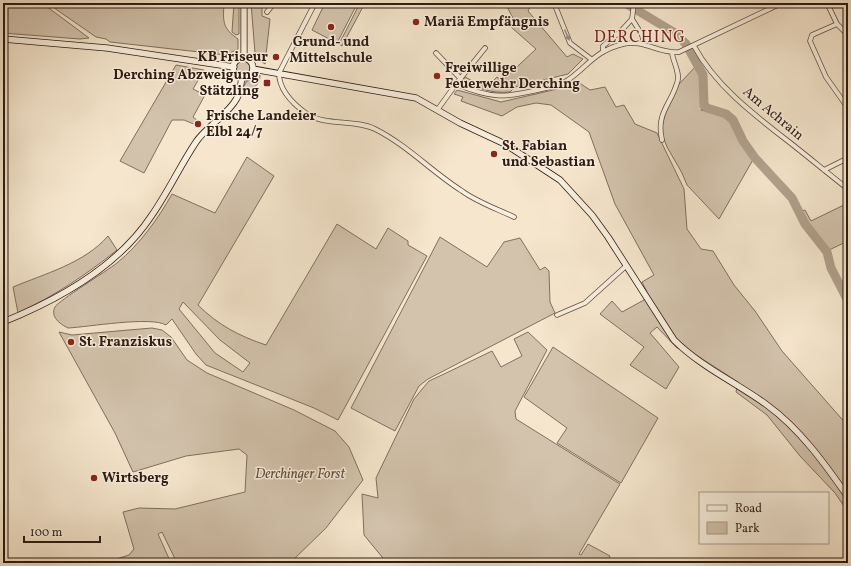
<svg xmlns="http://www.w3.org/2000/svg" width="851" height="566" font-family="Vollkorn,serif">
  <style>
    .green { fill: #d3c3ad; stroke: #806f60; fill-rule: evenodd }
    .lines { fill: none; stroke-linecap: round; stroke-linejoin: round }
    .river { stroke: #b1a18d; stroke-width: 9 }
    .street-casing { stroke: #604e41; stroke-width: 5.5 }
    .secondary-casing { stroke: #2e1b12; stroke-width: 7 }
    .street { stroke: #f8efde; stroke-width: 4 }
    .secondary { stroke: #f8efde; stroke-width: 5.5 }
    .oneway { fill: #9d9082 }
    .poi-dot { fill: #8f2418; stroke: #f8efde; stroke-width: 1.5 }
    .labels { text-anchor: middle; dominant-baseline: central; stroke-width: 3; stroke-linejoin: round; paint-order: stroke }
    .poi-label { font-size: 14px; font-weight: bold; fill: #2e1b12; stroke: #f8efde; text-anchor: start }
    .street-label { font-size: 14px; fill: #2e1b12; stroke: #f8efde }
    .park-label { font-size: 14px; font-style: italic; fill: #604d40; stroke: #f8efde }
    .quarter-label { font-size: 16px; letter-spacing: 1px; fill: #7a1f14; stroke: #f8efde }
  </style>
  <rect width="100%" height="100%" fill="#f5e6cd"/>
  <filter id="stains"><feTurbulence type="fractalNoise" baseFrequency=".005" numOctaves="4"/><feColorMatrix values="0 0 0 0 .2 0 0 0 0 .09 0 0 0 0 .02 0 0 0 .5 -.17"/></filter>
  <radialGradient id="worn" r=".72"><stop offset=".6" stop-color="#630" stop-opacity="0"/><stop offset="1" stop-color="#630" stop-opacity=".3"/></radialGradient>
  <path class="green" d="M 3,3 L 42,3 L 89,38 L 80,39 L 3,33 Z
    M 47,3 L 224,3 C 223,21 222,28 238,39 L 238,49 L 226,55 L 110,42 L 106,39 L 96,37 Z
    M 234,3 L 239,3 L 239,34 L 236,35 L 232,32 Z
    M 251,3 L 264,6 L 262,8 L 262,16 L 270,19 L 265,64 L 256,58 L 255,53 Z
    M 325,3 L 346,3 L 355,8 L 337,43 L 312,30 Z
    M 360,3 L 365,3 L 342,46 L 339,44 Z
    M 505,3 L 532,3 L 528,11 L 567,57 L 573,54 L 583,59 L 568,74 L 515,87 L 510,92 C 492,94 478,88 462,81 L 465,77 L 486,88 L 497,77 L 502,81 L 536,49 L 511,27 L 514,20 Z
    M236 68a7 7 0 1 1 14 0a7 7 0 1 1-14 0Z
    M 699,63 L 705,75 L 706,101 L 709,106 L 701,110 L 726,116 L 733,123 L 741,140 L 754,158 L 719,219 L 687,185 L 682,173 L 667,147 L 661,131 L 666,111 L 679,84 Z
    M 176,65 L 204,70 L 193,89 L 205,95 L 193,117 L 198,121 L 196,125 L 184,120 L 172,120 L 144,173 L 120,161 Z
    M 260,75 C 260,83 256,87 249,90 L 243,88 L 246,82 Z
    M 575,80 L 590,90 L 605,87 L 616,107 L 624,105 L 635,124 L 657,133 L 684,189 L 687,229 L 701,249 L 713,251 L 734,285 L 755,311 L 782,351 L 848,426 L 848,512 L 835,493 L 800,456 L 767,415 L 736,392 L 738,382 L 690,351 L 677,348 L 657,327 L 650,333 L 679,367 L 666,389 L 630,365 L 644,347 L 600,314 L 612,301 L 622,312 L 644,300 L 647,292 L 642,282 L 654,275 L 615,204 L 589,132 L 551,105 L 536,103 L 517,107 L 502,116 L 461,101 L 463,97 L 454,94 L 457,90 L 501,102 L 566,87 Z
    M 247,157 L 274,176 L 198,305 C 218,325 239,336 266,345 L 337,224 L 376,249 L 388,228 L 408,241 L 408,245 L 427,256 L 338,420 L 314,408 L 206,365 L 196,354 L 172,319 L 166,325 C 151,316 88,327 68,328 C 60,324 50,317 55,307 C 58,301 107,271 117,263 C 140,244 158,219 172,194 L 215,213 ZM 183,302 L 220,340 L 250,363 L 243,372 L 215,353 L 179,309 Z
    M 848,203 L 848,241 L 829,250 L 816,235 L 801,211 L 805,210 L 811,221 Z
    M 108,236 L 117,250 C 86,275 54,296 18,313 L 13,287 C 44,274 85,263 108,236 Z
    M 440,237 L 487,267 L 504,242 L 520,238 L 540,270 L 545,267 L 549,271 L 550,302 L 555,313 L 428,379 L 419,386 L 395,431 L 351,408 Z
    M 152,328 L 162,330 L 171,337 L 187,360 L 207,373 L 294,410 L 335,431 L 349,447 L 363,480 L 326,528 L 291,562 L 177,563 L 162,532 L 158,534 L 171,563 L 104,563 L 129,555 L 134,549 L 123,512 L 139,508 L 175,509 L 245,492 L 247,455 L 239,449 L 186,456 L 133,472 L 115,433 L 59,332 L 72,335 Z
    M 528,332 L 547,350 L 515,411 L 516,419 L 620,484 L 579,554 L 581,555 L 588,544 L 610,556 L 607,563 L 387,563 L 364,535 L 362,494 L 378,498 L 376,478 L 414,399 L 423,388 L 429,381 L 444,374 L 492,351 L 501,367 L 522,356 L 514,339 Z
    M 553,347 L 658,418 L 621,483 L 557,443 L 567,428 L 524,397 Z"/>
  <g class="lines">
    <path class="river" d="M 625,3 L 675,33 L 686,44 L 703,75 L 704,105 L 707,108 L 726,114 L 733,120 L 743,141 L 755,158 L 792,198 L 805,224 L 827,252 L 831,268 L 848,301"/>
    <defs>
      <path id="street" d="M 315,3 L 279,73 C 279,91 293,104 307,114 C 325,126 355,119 375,129 C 407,145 432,172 462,191 C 477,202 497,209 514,217
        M 554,3 L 570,43 L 591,59
        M 634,3 L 632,19 L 642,35 L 644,44
        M 827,3 L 837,24 L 848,35
        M 267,12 L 274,3
        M 837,24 L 812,35 L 810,41 L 826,77 L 848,108
        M 694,46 C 716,87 757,117 793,145 C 812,160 830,175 848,189
        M 603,51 L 603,46 L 620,32 L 632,19
        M 436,53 L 460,78
        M 456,84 C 492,99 504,98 542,89 C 550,87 560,86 568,80 C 589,65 595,51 623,44 C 644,39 659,54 679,52 L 782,3
        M 438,109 L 456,84 L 485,48
        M 662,140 C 656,113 670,106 677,83 C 681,74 673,62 672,53
        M 824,170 L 848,158
        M 557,315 L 585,303 L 626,266"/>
      <path id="secondary" d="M 244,3 L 244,58
        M 3,39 L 107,48 L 234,67
        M233 68a10 10 0 1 1 20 0a10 10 0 1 1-20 0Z
        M 253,69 L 416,98 L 460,123 L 505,144 L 560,180 L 592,215 L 608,237 L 674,340 C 701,367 737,383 767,405 C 800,429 825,464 848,497
        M 3,322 C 58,300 118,267 152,215 C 168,192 180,166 196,142 C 207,126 228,115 237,98 C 240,92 241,84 242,77"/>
    </defs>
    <use href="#street" class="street-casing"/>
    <use href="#secondary" class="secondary-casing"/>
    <use href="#street" class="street"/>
    <use href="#secondary" class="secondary"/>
  </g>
  <defs><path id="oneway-solid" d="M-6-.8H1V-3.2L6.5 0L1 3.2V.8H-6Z"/></defs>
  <use class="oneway" href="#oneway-solid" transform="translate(567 35) rotate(66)"/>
  <g class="poi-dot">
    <circle cx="416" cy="22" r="4"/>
    <circle cx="331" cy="27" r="4"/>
    <circle cx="276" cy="57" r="4"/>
    <circle cx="437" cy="76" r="4"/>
    <rect x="263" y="79" width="8" height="8" rx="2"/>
    <circle cx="198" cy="124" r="4"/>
    <circle cx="494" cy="154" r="4"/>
    <circle cx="71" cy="342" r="4"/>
    <circle cx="94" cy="478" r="4"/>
  </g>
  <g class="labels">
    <g class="poi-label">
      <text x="424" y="22">Mariä Empfängnis</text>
      <text x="331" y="42" text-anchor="middle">Grund- und<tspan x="331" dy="16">Mittelschule</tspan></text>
      <text x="268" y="57" text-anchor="end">KB Friseur</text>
      <text x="445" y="68">Freiwillige<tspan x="445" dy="16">Feuerwehr Derching</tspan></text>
      <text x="259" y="75" text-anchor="end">Derching Abzweigung<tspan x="259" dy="16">Stätzling</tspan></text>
      <text x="206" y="116">Frische Landeier<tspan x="206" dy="16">Elbl 24/7</tspan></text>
      <text x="502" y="146">St. Fabian<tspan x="502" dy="16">und Sebastian</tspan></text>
      <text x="79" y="342">St. Franziskus</text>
      <text x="102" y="478">Wirtsberg</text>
    </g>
    <g class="street-label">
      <text transform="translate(773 114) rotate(40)">Am Achrain</text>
    </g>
    <g class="park-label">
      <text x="300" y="474">Derchinger Forst</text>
    </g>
    <g class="quarter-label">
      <text x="640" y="38">DERCHING</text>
    </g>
  </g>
  <rect width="851" height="566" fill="none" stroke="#f5e6cd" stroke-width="16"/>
  <rect x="4" y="4" width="843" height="558" fill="none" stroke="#2e1b12" stroke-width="2"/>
  <rect x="8" y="8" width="835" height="550" fill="none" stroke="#2e1b12"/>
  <rect x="699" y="492" width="130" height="52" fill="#f8efde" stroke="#a79a8c"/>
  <rect x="707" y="505" width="20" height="6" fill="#f8efde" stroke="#a79a8c"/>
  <text x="735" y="512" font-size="12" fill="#2e1b12">Road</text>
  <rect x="707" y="522" width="20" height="12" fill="#d3c3ad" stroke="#a79a8c"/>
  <text x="735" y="532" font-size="12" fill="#2e1b12">Park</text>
  <path d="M24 536v6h76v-6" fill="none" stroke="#2e1b12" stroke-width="2"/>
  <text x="30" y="536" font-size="12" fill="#2e1b12" stroke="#f8efde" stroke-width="3" paint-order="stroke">100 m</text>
  <rect width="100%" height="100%" filter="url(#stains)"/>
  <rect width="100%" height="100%" fill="url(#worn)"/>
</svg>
